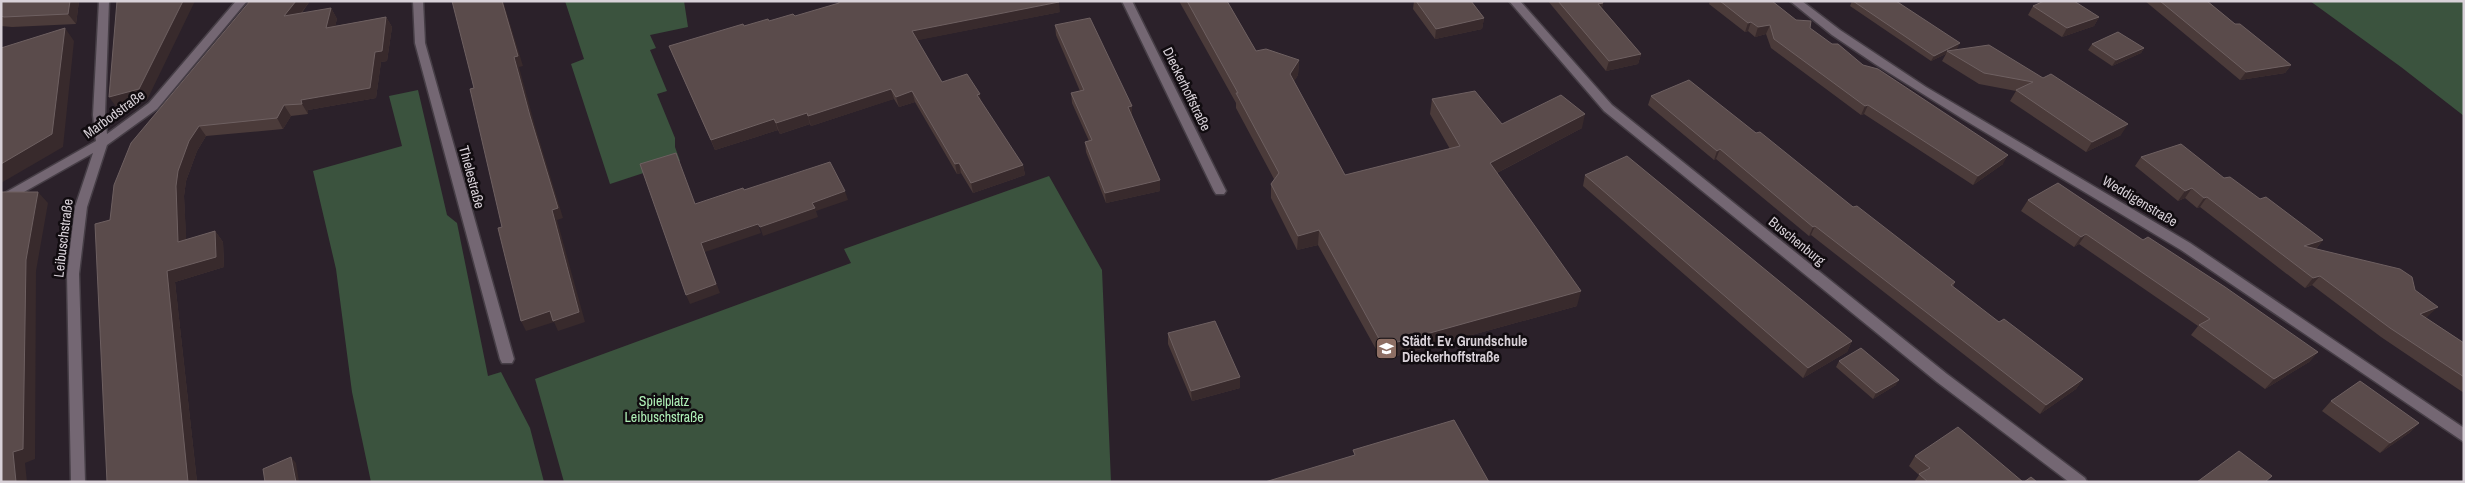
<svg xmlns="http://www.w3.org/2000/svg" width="2465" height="483" font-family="'Archivo Narrow',sans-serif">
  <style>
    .green { fill: #3b533e }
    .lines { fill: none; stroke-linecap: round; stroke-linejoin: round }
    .street-casing { stroke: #463e46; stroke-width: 3 }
    .street { fill: #746773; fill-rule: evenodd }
    .wall { fill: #4b3b3a }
    .shaded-wall { fill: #382a2c }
    .building { fill: #5a4b4b; stroke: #6e6061 }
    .labels { text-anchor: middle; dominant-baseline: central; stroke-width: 5; stroke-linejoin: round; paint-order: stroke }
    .street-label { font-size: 14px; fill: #d8d1d8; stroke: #110c10 }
    .poi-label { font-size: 14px; font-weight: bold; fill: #d8d1d8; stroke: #110c10; text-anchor: start }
    .park-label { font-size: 14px; fill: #aff0b7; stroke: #110c10 }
  </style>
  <rect width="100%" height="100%" fill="#2b212a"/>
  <path class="green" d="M 565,1 L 684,1 L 688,27 L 650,35 L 656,48 L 650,50 L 667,91 L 657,94 L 675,138 L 675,147 L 680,161 L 610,184 L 571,64 L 584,59 Z
    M 2310,1 L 2464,1 L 2464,116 L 2401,67 Z
    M 418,90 L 447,215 L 457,223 L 488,376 L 501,372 L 530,428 L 544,482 L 371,482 L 352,392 L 336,269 L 313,171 L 402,146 L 389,96 Z
    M 1049,176 L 1102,270 L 1111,482 L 564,482 L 535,379 L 851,263 L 844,249 Z"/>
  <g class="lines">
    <defs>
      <path id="street" d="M 99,1 L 109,1 L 105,115 L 107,134 L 149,103 L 236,1 L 247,1 L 157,109 L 107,145 L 87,207 L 79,274 L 85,482 L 71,482 L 67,274 L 75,207 L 93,153 L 1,205 L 1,195 L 96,141 L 93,115 Z
        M 413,1 L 423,1 L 425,43 L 514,359 L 512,363 L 502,363 L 500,359 L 415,43 Z
        M 1122,1 L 1132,1 L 1226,191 L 1224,194 L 1216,194 L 1214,191 Z
        M 1509,1 L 1520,1 L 1612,105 L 1947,374 L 2085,478 L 2087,482 L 2069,482 L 1937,382 L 1604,111 Z
        M 1790,1 L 1802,1 L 1840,30 L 1926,87 L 2190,243 L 2464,428 L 2464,442 L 2181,250 L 1963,119 L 1875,64 L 1832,35 Z"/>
    </defs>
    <use href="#street" class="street-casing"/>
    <use href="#street" class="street"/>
  </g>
  <path class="wall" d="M 1,1 L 79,1 L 76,24 L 12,27 L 1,26 Z
    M 250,1 L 310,1 L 301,14 L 331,8 L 337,19 L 335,26 L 386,17 L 392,27 L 387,61 L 381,62 L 376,98 L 308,110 L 308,114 L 291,116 L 283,129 L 206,136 L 197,151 L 186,181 L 184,196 L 186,240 L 215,231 L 223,242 L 224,267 L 175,282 L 197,482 L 107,482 L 110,220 Z
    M 1179,1 L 1227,1 L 1256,51 L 1299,60 L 1298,75 L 1294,81 L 1345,175 L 1450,149 L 1430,114 L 1432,99 L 1502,124 L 1582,128 L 1497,173 L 1577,306 L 1382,360 L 1318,245 L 1297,250 L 1271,198 L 1271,184 L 1274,179 L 1236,108 L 1236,103 Z
    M 1414,1 L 1471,1 L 1484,18 L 1482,29 L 1435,39 L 1413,9 Z
    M 1548,1 L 1602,1 L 1603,3 L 1602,8 L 1641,54 L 1638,64 L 1606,71 Z
    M 1710,1 L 1772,1 L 1796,20 L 1863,65 L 2003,164 L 1973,185 L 1864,114 L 1861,115 L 1771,48 L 1766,34 L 1755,37 L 1748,31 L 1745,32 L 1709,4 Z
    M 1852,1 L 1896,1 L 1957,49 L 1955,50 L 1989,45 L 2121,135 L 2086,152 L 2010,101 L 2016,91 L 1979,84 L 1942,61 L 1946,54 L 1931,61 L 1850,6 Z
    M 2145,1 L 2207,1 L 2235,24 L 2291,65 L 2285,73 L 2240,80 Z
    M 2033,6 L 2099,17 L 2094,26 L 2062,37 L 2028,15 Z
    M 1060,12 L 917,40 L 942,82 L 981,102 L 1023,165 L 1025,175 L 973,193 L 961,173 L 957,174 L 915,102 L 899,107 L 894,99 L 890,100 L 811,126 L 810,124 L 780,134 L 778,130 L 715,150 L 669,46 L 744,26 L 769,21 Z
    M 1055,25 L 1132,117 L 1160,191 L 1106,203 L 1086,152 L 1085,142 L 1089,141 L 1072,103 L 1071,93 L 1080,91 L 1056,35 Z
    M 2092,44 L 2144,48 L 2141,53 L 2112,66 L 2088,50 Z
    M 1651,96 L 1756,133 L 1853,207 L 1955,282 L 1953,287 L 1999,322 L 2083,379 L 2076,389 L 2040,414 L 1811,235 L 1809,236 L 1716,159 L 1714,160 L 1648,105 Z
    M 2141,157 L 2224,178 L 2260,199 L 2323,240 L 2316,249 L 2415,290 L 2428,316 L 2425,317 L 2464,343 L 2464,393 L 2381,337 L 2312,285 L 2305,288 L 2200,207 L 2197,208 L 2185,198 L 2178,201 L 2135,166 Z
    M 1585,175 L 1852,341 L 1847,352 L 1803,378 L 1583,186 Z
    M 2028,200 L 2143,240 L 2318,352 L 2309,362 L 2265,389 L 2191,335 L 2198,326 L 2079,244 L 2074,247 L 2021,211 Z
    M 1168,333 L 1240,377 L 1240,388 L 1192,401 L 1168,344 Z
    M 1839,361 L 1896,385 L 1873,399 L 1836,367 Z
    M 2331,401 L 2419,423 L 2409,433 L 2380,453 L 2322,411 Z
    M 1915,456 L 2023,482 L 1914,482 L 1919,475 L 1909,466 Z"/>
  <path class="shaded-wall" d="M 70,1 L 79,1 L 76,24 L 68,14 Z
    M 183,1 L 195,1 L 147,100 L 117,108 L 109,97 Z
    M 296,1 L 310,1 L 291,26 L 284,16 Z
    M 502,1 L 503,1 L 523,66 L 519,67 L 535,126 L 563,218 L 557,220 L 585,322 L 558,331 L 554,322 L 526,331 L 521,321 L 552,210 L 530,116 L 514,57 Z
    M 1059,2 L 1060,12 L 914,41 L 912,31 Z
    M 1603,3 L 1601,13 L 1598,4 Z
    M 331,8 L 337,19 L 332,38 L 326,28 Z
    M 386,17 L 392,27 L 387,61 L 381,62 L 376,98 L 308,110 L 308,114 L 302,104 L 301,100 L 375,52 Z
    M 2099,17 L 2094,26 L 2062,37 L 2067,28 Z
    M 1484,18 L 1482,29 L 1435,39 L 1436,29 Z
    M 1751,22 L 1748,31 L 1745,32 L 1748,23 Z
    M 1770,25 L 1766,34 L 1755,37 L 1758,27 Z
    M 65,28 L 74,41 L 63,147 L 1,183 L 1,164 Z
    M 1960,43 L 1957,49 L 1950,52 L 1947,51 L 1946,54 L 1931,61 L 1934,56 Z
    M 2144,48 L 2141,53 L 2112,66 L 2116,60 Z
    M 1641,54 L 1638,64 L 1606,71 L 1609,61 Z
    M 1299,60 L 1298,75 L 1289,89 L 1290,74 Z
    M 2291,65 L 2285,73 L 2240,80 L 2246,72 Z
    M 891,89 L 894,99 L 811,126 L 808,116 Z
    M 912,91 L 915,102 L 899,107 L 896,97 Z
    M 980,94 L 981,104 L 977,95 Z
    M 284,105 L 291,116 L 283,129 L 277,118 Z
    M 1868,105 L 1864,114 L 1861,115 L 1865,106 Z
    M 1132,106 L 1132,117 L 1128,118 L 1128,107 Z
    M 807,113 L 810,124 L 780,134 L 776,123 Z
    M 1585,114 L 1582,128 L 1487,178 L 1490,163 Z
    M 774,119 L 778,130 L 715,150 L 711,140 Z
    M 2128,124 L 2121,135 L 2086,152 L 2092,142 Z
    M 199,126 L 206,136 L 197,151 L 186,181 L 184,196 L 187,252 L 178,242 L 176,186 L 178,171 L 189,141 Z
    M 1720,149 L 1716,159 L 1714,160 L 1717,151 Z
    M 2008,155 L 2003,164 L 1973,185 L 1978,176 Z
    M 959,163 L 961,173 L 957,174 L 955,164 Z
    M 1023,165 L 1025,175 L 973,193 L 971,183 Z
    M 1160,180 L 1160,191 L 1106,203 L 1105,193 Z
    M 2192,188 L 2185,198 L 2178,201 L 2185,191 Z
    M 845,191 L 848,200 L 816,211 L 818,217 L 763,236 L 760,227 L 812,203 Z
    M 38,192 L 48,203 L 36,271 L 35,459 L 25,463 L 27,482 L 16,482 L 13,452 L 26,260 Z
    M 2207,197 L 2200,207 L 2197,208 L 2204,198 Z
    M 758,224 L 761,233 L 705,252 L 720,293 L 690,304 L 686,295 L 701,243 Z
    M 1815,226 L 1811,235 L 1809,236 L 1813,227 Z
    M 1319,230 L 1318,245 L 1297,250 L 1298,236 Z
    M 215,231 L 223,242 L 224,267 L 175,282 L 197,482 L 188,482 L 167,271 Z
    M 2086,234 L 2079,244 L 2074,247 L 2081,237 Z
    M 2323,240 L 2315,250 L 2304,246 Z
    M 2320,276 L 2312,285 L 2305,288 L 2313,278 Z
    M 1581,291 L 1577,306 L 1382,360 L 1383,346 Z
    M 2438,307 L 2428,316 L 2411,324 L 2420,314 Z
    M 1852,341 L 1847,352 L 1803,378 L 1808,368 Z
    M 2318,352 L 2309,362 L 2265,389 L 2274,379 Z
    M 1240,377 L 1240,388 L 1192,401 L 1191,391 Z
    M 2083,379 L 2076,389 L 2040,414 L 2046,405 Z
    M 1899,380 L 1896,385 L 1873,399 L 1876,393 Z
    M 2419,423 L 2409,433 L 2380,453 L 2390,443 Z
    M 291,457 L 296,463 L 299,482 L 296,482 Z"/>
  <path class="building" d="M 1,1 L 70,1 L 68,14 L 4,17 L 1,16 Z
    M 117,1 L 183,1 L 139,89 L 109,97 Z
    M 250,1 L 296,1 L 284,16 L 331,8 L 326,28 L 386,17 L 382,51 L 375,52 L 370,88 L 301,100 L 302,104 L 284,105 L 277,118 L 199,126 L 189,141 L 178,171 L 176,186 L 178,242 L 215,231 L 216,257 L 167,271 L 188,482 L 107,482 L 95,224 L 110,220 L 114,185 L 131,143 Z
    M 452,1 L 502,1 L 518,56 L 514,57 L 530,116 L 558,208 L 552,210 L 579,312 L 553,321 L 550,311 L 521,321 L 498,228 L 502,227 L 470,89 L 474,88 Z
    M 839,1 L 1059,1 L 1059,2 L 912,31 L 942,82 L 967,74 L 980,94 L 977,95 L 1023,165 L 971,183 L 959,163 L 955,164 L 912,91 L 896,97 L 891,89 L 808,116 L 807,113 L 776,123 L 774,119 L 711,140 L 669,46 L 743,24 L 744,26 L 768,19 L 769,21 L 793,14 L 795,16 L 839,3 Z
    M 1187,1 L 1227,1 L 1256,51 L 1266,49 L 1299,60 L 1290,74 L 1345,175 L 1460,146 L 1432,99 L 1475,91 L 1502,124 L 1561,95 L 1585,114 L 1490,163 L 1581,291 L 1383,346 L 1319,230 L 1298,236 L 1271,184 L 1279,173 L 1236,93 L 1238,93 Z
    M 1416,1 L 1471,1 L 1484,18 L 1436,29 Z
    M 1558,1 L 1602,1 L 1603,3 L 1598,4 L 1641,54 L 1609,61 Z
    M 1720,1 L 1772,1 L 1796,20 L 1811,21 L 1810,28 L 1832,44 L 1838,44 L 1863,65 L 1878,69 L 2008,155 L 1978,176 L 1868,105 L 1865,106 L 1774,39 L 1770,25 L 1758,27 L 1751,22 L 1748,23 Z
    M 1853,1 L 1896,1 L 1960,43 L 1934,56 Z
    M 2044,1 L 2074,1 L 2099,17 L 2067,28 L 2033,6 Z
    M 2160,1 L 2207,1 L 2235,24 L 2240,24 L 2291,65 L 2246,72 Z
    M 1090,18 L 1132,106 L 1128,107 L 1160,180 L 1105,193 L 1085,142 L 1092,140 L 1071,93 L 1084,90 L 1055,25 Z
    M 65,28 L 52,134 L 1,164 L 1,48 Z
    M 2118,32 L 2144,48 L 2116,60 L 2092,44 Z
    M 1989,45 L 2043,78 L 2051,74 L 2128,124 L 2092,142 L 2016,90 L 2033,82 L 1984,73 L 1947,51 Z
    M 1689,80 L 1756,133 L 1760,132 L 1853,207 L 1857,206 L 1955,282 L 1951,285 L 1999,322 L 2004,319 L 2083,379 L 2046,405 L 1815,226 L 1813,227 L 1720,149 L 1717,151 L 1651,96 Z
    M 2181,144 L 2224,178 L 2230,177 L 2260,199 L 2266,197 L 2323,240 L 2304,246 L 2400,269 L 2412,277 L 2415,290 L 2438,307 L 2420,314 L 2464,343 L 2464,377 L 2390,328 L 2320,276 L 2313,278 L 2207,197 L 2204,198 L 2192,188 L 2185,191 L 2141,157 Z
    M 676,153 L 695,204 L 743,188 L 744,190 L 830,162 L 845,191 L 812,203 L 815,208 L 760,227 L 758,224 L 701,243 L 716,284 L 686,295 L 640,164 Z
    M 1627,156 L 1852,341 L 1808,368 L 1585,175 Z
    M 2058,183 L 2143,240 L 2148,237 L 2225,287 L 2318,352 L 2274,379 L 2199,325 L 2210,319 L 2086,234 L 2081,237 L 2028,200 Z
    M 1,192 L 38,192 L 26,260 L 23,449 L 13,452 L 16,482 L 1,482 Z
    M 1215,321 L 1240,377 L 1191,391 L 1168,333 Z
    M 1861,348 L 1899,380 L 1876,393 L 1839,361 Z
    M 2360,381 L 2419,423 L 2390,443 L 2331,401 Z
    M 1454,420 L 1489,482 L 1265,482 L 1355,455 L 1353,450 Z
    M 1958,427 L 2023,482 L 1928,482 L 1919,474 L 1930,468 L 1915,456 Z
    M 2239,451 L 2272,476 L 2265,482 L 2197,482 Z
    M 291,457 L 296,482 L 265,482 L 263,469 Z
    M 2031,477 L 2037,482 L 2024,482 Z"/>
  <defs>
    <symbol id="school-square" viewBox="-11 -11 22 22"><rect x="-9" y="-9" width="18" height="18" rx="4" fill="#8d6e63" stroke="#110c10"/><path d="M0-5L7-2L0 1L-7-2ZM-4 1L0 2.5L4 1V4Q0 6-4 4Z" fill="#fff"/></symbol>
  </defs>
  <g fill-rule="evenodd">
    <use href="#school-square" x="1374" y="336" width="25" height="25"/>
  </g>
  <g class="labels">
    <g class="street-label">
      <text transform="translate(1187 89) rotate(64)">Dieckerhoffstraße</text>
      <text transform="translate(114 114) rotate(-36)">Marbodstraße</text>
      <text transform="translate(472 177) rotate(75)">Thielestraße</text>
      <text transform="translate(2140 201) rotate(31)">Weddigenstraße</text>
      <text transform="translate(63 238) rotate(-83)">Leibuschstraße</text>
      <text transform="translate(1797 241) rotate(39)">Buschenburg</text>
    </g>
    <g class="poi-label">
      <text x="1402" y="341">Städt. Ev. Grundschule<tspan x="1402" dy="16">Dieckerhoffstraße</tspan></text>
    </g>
    <g class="park-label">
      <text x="664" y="401">Spielplatz<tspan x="664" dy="16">Leibuschstraße</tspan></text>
    </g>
  </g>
  <rect width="2465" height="483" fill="none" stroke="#d8d1d8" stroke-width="5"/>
</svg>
